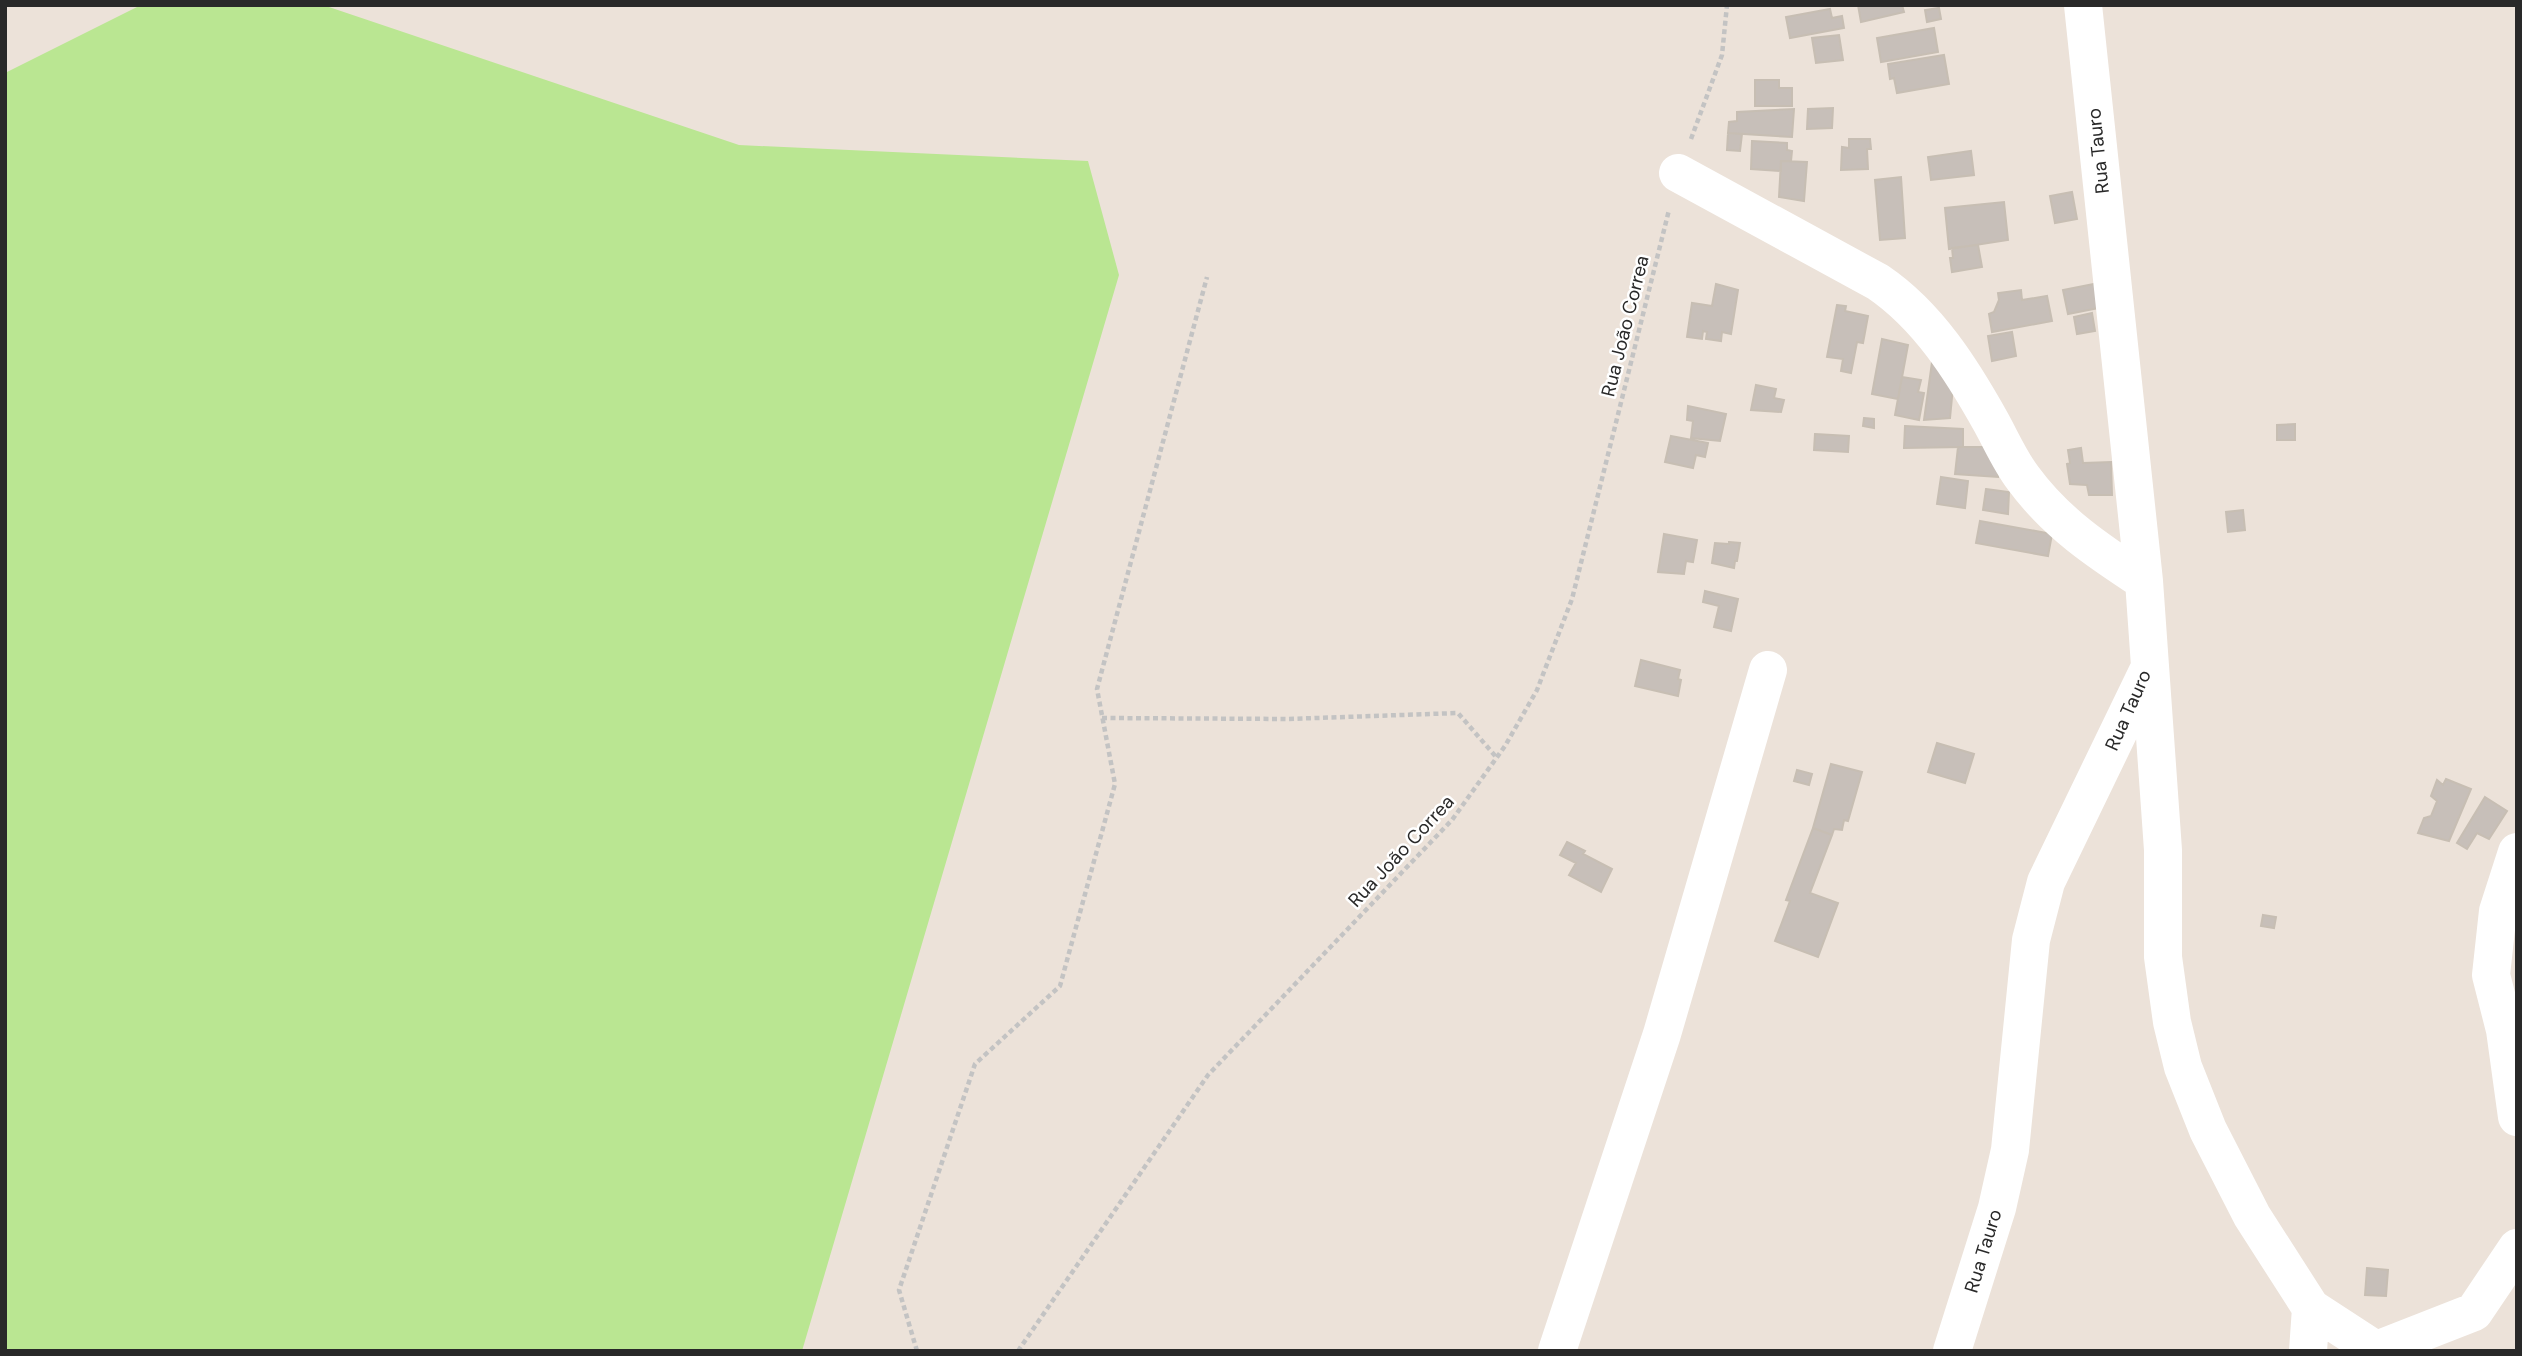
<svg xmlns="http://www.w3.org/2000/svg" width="2522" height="1356" font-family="'DM Sans',sans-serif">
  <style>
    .green { fill: #bae692 }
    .building { fill: #c7bfb9; stroke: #c7beb3; stroke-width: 2 }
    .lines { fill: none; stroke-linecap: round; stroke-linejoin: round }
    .path { stroke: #c3c3c3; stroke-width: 4.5; stroke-dasharray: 5 3.5; stroke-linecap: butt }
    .minor { stroke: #fff; stroke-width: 38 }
    .labels { text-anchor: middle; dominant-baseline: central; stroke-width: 5; stroke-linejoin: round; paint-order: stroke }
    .street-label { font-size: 19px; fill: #292929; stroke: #fff }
  </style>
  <rect width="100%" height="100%" fill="#ece2d9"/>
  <path class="green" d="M 141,5 L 323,5 L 739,145 L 1088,161 L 1119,275 L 802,1351 L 5,1351 L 5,73 Z"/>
  <path class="building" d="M 1858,5 L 1902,5 L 1904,12 L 1861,22 Z
    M 1939,8 L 1941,19 L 1927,22 L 1925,10 Z
    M 1830,9 L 1832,18 L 1842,16 L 1844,28 L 1790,38 L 1786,17 Z
    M 1934,28 L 1938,52 L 1881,62 L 1877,38 Z
    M 1839,35 L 1843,60 L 1816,63 L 1812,38 Z
    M 1944,55 L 1949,84 L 1897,93 L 1894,78 L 1890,79 L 1888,64 Z
    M 1755,80 L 1779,80 L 1779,88 L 1792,88 L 1792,106 L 1755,106 Z
    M 1833,108 L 1832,128 L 1807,129 L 1808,109 Z
    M 1794,109 L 1792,137 L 1728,133 L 1729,122 L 1737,121 L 1737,112 Z
    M 1728,133 L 1742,134 L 1740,151 L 1727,150 Z
    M 1849,139 L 1870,139 L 1871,149 L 1867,149 L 1868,169 L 1841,170 L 1842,147 L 1849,148 Z
    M 1752,141 L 1787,143 L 1787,150 L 1792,151 L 1791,161 L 1781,161 L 1781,171 L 1751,169 Z
    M 1971,151 L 1974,175 L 1931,180 L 1928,157 Z
    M 1781,161 L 1807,162 L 1804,201 L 1779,197 Z
    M 1901,177 L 1905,238 L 1880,240 L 1875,180 Z
    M 2072,192 L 2077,219 L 2055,223 L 2050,196 Z
    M 2004,202 L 2008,240 L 1949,249 L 1945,208 Z
    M 1978,245 L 1982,267 L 1952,272 L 1950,258 L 1953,258 L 1952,248 Z
    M 2099,283 L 2104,307 L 2068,314 L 2063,290 Z
    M 1716,284 L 1738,290 L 1731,334 L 1722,332 L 1721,341 L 1706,339 L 1707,332 L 1703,331 L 1702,339 L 1687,337 L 1692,303 L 1712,306 Z
    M 2021,290 L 2022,300 L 2047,296 L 2052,321 L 1992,332 L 1989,314 L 1994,312 L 1999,300 L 1998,293 Z
    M 1837,305 L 1846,306 L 1845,311 L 1868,316 L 1863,343 L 1857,342 L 1851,373 L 1841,371 L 1843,359 L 1827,357 Z
    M 2092,313 L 2095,331 L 2077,334 L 2074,317 Z
    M 2012,332 L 2016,356 L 1992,361 L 1988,336 Z
    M 1882,339 L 1908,345 L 1898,399 L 1872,394 Z
    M 1933,355 L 1954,376 L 1950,418 L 1924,420 Z
    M 1902,377 L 1921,380 L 1918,392 L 1924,393 L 1919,420 L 1895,415 Z
    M 1756,385 L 1776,389 L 1774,398 L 1784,400 L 1781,412 L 1751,410 Z
    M 1688,406 L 1726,414 L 1720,441 L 1691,438 L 1693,421 L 1687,420 Z
    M 1864,418 L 1874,419 L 1874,428 L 1863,426 Z
    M 2295,424 L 2295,440 L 2277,440 L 2277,425 Z
    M 1905,426 L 1963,429 L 1963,447 L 1904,448 Z
    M 1815,434 L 1849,436 L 1848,452 L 1814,450 Z
    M 1671,436 L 1708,443 L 1705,457 L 1696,455 L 1693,468 L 1665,462 Z
    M 1958,447 L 1998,447 L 1998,477 L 1955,474 Z
    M 2081,448 L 2083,463 L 2111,462 L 2112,495 L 2089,495 L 2087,485 L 2070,484 L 2067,464 L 2070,463 L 2068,450 Z
    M 1941,477 L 1968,481 L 1965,508 L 1937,504 Z
    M 1986,489 L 2009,492 L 2008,514 L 1983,510 Z
    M 2243,510 L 2245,530 L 2228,532 L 2226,512 Z
    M 1980,521 L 2052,534 L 2048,556 L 1976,543 Z
    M 1664,534 L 1697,540 L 1693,562 L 1686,561 L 1684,574 L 1658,572 Z
    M 1729,542 L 1740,543 L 1737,561 L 1735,561 L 1734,568 L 1712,563 L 1715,543 L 1729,544 Z
    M 1705,591 L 1738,599 L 1731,631 L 1714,627 L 1719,606 L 1703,602 Z
    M 1641,660 L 1680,670 L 1678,679 L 1681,680 L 1678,696 L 1635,686 Z
    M 1937,743 L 1974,754 L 1965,783 L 1928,772 Z
    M 1831,764 L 1862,772 L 1848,821 L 1844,820 L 1842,830 L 1834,829 L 1832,835 L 1813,828 Z
    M 1797,770 L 1812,774 L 1809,785 L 1794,781 Z
    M 2446,779 L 2471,789 L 2449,841 L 2418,833 L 2424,818 L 2431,816 L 2437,801 L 2431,796 L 2437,780 L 2443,785 Z
    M 2485,797 L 2507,811 L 2489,839 L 2477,833 L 2467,849 L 2457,843 Z
    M 1813,828 L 1832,835 L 1810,893 L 1838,903 L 1818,957 L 1775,941 L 1790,901 L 1786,900 Z
    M 1567,842 L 1585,851 L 1583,854 L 1612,869 L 1601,892 L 1569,875 L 1576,863 L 1560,855 Z
    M 2263,915 L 2276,917 L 2274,928 L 2261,926 Z
    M 2367,1268 L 2388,1270 L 2386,1296 L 2365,1295 Z"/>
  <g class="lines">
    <path class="path" d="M 1691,139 L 1722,55 L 1727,5
      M 1102,718 L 1288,719 L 1458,713 L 1497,758
      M 917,1351 L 899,1290 L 975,1064 L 1060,986 L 1115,784 L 1097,689 L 1207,277
      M 1018,1351 L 1208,1075 L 1452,820 L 1505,746 L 1537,690 L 1572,599 L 1669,210"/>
    <path class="minor" d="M 2083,5 L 2144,581 L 2163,850 L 2163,957 L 2172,1022 L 2183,1067 L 2208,1130 L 2252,1216 L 2311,1308 L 2377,1351
      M 1678,173 L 1878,282 C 1928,316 1962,370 1991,422 C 2001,440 2010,461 2023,478 C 2056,523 2098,551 2144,581
      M 2517,852 L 2498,911 L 2491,975 L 2505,1030 L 2517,1117
      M 2377,1350 L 2474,1312 L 2517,1248
      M 1557,1351 L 1662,1034 L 1768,670
      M 1952,1351 L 1997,1208 L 2010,1150 L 2031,940 L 2046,882 L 2149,669
      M 2308,1351 L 2311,1308"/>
  </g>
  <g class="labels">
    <g class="street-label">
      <text transform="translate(2098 151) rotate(-96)">Rua Tauro</text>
      <text transform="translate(1625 326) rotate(-76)">Rua João Correa</text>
      <text transform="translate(2128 710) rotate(-66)">Rua Tauro</text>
      <text transform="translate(1401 851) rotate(-47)">Rua João Correa</text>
      <text transform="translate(1983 1251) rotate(-73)">Rua Tauro</text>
    </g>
  </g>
  <rect width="2522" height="1356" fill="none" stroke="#292929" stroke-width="14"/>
</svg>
